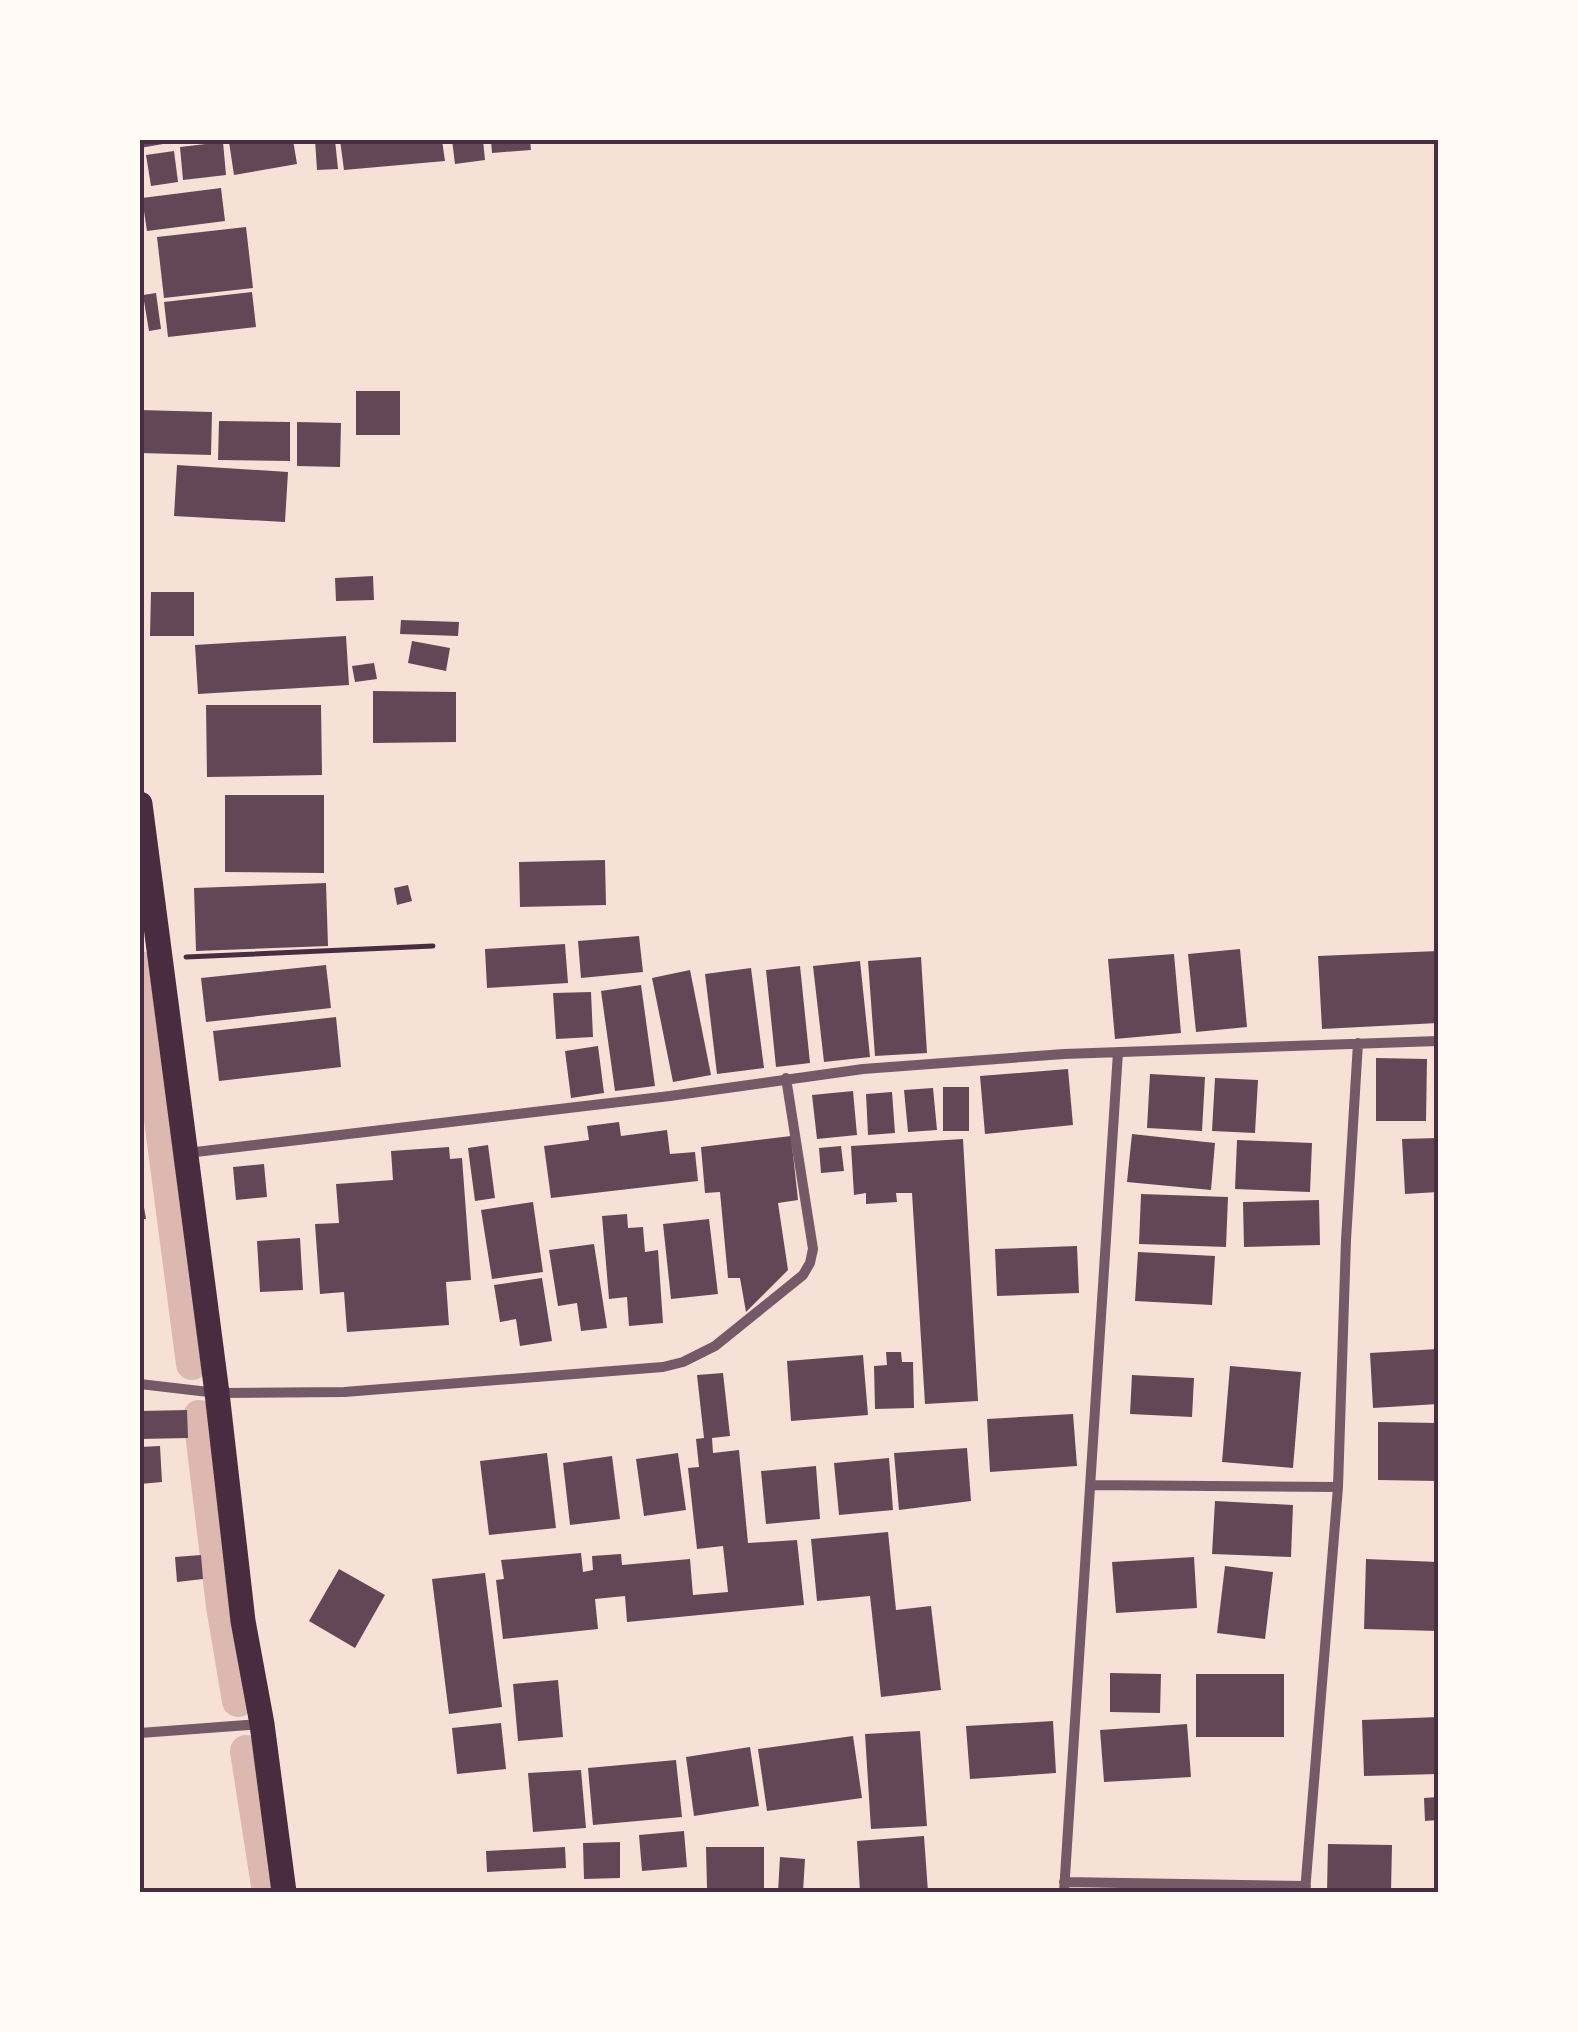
<svg xmlns="http://www.w3.org/2000/svg" width="1578" height="2032" font-family="'Public Sans',sans-serif">
  <style>
    .lines { fill: none; stroke-linecap: round; stroke-linejoin: round }
    .canal { stroke: #dcb8b0; stroke-width: 32 }
    .building { fill: #644757 }
    .path { stroke: #4a2c40; stroke-width: 5 }
    .minor { stroke: #755966; stroke-width: 10 }
    .primary { stroke: #4a2c40; stroke-width: 25 }
    .neatline { fill: none; stroke: #4a2c40; stroke-width: 4 }
  </style>
  <rect width="100%" height="100%" fill="#f7e1d7"/>
  <g class="lines">
    <path class="canal" d="M 140,967 L 192,1364
      M 199,1416 L 222,1606 L 238,1701
      M 246,1751 L 268,1892"/>
  </g>
  <path class="building" d="M 140,140 L 169,140 L 169,143 L 140,148 Z
    M 240,140 L 293,140 L 297,164 L 234,175 L 229,142 Z
    M 315,140 L 335,140 L 338,169 L 317,170 Z
    M 340,140 L 442,140 L 445,161 L 344,170 Z
    M 452,140 L 483,140 L 485,160 L 455,164 Z
    M 491,140 L 530,140 L 531,150 L 492,153 Z
    M 223,142 L 226,175 L 183,180 L 180,147 Z
    M 174,151 L 178,182 L 151,186 L 146,155 Z
    M 221,188 L 225,221 L 147,231 L 142,198 Z
    M 246,227 L 253,288 L 164,298 L 157,237 Z
    M 252,292 L 256,327 L 168,337 L 164,302 Z
    M 156,293 L 161,329 L 149,331 L 143,295 Z
    M 356,391 L 400,391 L 400,435 L 356,435 Z
    M 140,410 L 212,412 L 211,455 L 140,453 Z
    M 219,421 L 290,422 L 290,461 L 218,460 Z
    M 297,422 L 341,423 L 340,467 L 297,466 Z
    M 177,465 L 288,472 L 285,522 L 174,516 Z
    M 373,576 L 374,600 L 336,601 L 335,578 Z
    M 151,592 L 194,592 L 194,636 L 150,636 Z
    M 401,620 L 459,622 L 458,636 L 400,634 Z
    M 346,636 L 349,685 L 198,694 L 195,645 Z
    M 412,641 L 450,648 L 446,671 L 408,663 Z
    M 374,663 L 377,679 L 355,682 L 352,666 Z
    M 373,691 L 456,692 L 456,742 L 373,743 Z
    M 206,705 L 321,705 L 322,775 L 207,777 Z
    M 225,795 L 324,795 L 324,873 L 225,872 Z
    M 605,860 L 606,905 L 520,907 L 519,862 Z
    M 326,883 L 328,946 L 196,951 L 194,888 Z
    M 408,885 L 412,901 L 397,905 L 394,888 Z
    M 639,936 L 643,972 L 581,978 L 578,941 Z
    M 565,944 L 568,983 L 487,988 L 485,949 Z
    M 1240,949 L 1247,1027 L 1196,1032 L 1188,954 Z
    M 1438,951 L 1438,1023 L 1322,1029 L 1318,956 Z
    M 1174,954 L 1181,1033 L 1115,1039 L 1108,959 Z
    M 921,957 L 927,1053 L 875,1056 L 868,961 Z
    M 860,961 L 870,1057 L 824,1062 L 813,966 Z
    M 326,965 L 331,1008 L 206,1022 L 201,978 Z
    M 800,966 L 810,1063 L 776,1067 L 766,970 Z
    M 751,968 L 764,1068 L 717,1074 L 705,974 Z
    M 690,970 L 711,1075 L 673,1082 L 652,978 Z
    M 641,985 L 655,1086 L 615,1091 L 601,991 Z
    M 591,992 L 593,1037 L 556,1039 L 553,993 Z
    M 336,1017 L 341,1067 L 219,1081 L 213,1031 Z
    M 598,1046 L 604,1093 L 571,1098 L 565,1051 Z
    M 1376,1058 L 1427,1059 L 1426,1121 L 1376,1121 Z
    M 1068,1069 L 1073,1125 L 985,1134 L 980,1076 Z
    M 1150,1074 L 1205,1077 L 1202,1131 L 1147,1128 Z
    M 1215,1078 L 1258,1080 L 1255,1133 L 1212,1131 Z
    M 943,1087 L 969,1087 L 969,1131 L 943,1131 Z
    M 933,1088 L 937,1130 L 908,1132 L 904,1090 Z
    M 853,1091 L 857,1135 L 817,1139 L 812,1095 Z
    M 892,1092 L 895,1133 L 868,1135 L 866,1094 Z
    M 619,1122 L 621,1136 L 667,1130 L 670,1154 L 695,1152 L 698,1181 L 551,1198 L 544,1146 L 589,1140 L 587,1126 Z
    M 1132,1134 L 1215,1143 L 1211,1190 L 1127,1182 Z
    M 791,1136 L 798,1200 L 778,1203 L 788,1270 L 746,1312 L 740,1278 L 728,1278 L 720,1192 L 705,1193 L 701,1147 Z
    M 1438,1138 L 1438,1192 L 1405,1194 L 1402,1139 Z
    M 963,1139 L 978,1401 L 925,1404 L 912,1193 L 896,1193 L 897,1202 L 866,1204 L 866,1193 L 854,1195 L 851,1146 Z
    M 1237,1140 L 1312,1143 L 1310,1192 L 1235,1189 Z
    M 488,1145 L 495,1198 L 475,1201 L 468,1148 Z
    M 841,1146 L 844,1171 L 821,1173 L 819,1148 Z
    M 449,1147 L 450,1159 L 462,1158 L 471,1280 L 446,1282 L 449,1325 L 347,1332 L 344,1292 L 320,1294 L 315,1224 L 339,1223 L 336,1184 L 393,1180 L 391,1151 Z
    M 264,1164 L 267,1197 L 236,1200 L 233,1167 Z
    M 140,1184 L 146,1219 L 140,1219 Z
    M 1141,1194 L 1228,1197 L 1226,1247 L 1139,1244 Z
    M 1319,1200 L 1320,1245 L 1244,1247 L 1243,1202 Z
    M 533,1202 L 543,1272 L 492,1279 L 481,1210 Z
    M 627,1214 L 628,1228 L 643,1227 L 645,1252 L 658,1250 L 663,1323 L 629,1326 L 627,1297 L 609,1299 L 602,1216 Z
    M 709,1219 L 718,1294 L 671,1299 L 663,1224 Z
    M 300,1238 L 303,1290 L 260,1292 L 257,1241 Z
    M 594,1244 L 607,1328 L 581,1331 L 577,1303 L 558,1306 L 549,1250 Z
    M 1077,1246 L 1079,1293 L 997,1296 L 995,1249 Z
    M 1138,1252 L 1215,1256 L 1212,1305 L 1135,1301 Z
    M 542,1278 L 552,1341 L 520,1346 L 516,1319 L 500,1322 L 494,1285 Z
    M 1438,1349 L 1438,1404 L 1373,1408 L 1370,1353 Z
    M 886,1352 L 901,1352 L 902,1362 L 913,1362 L 914,1408 L 875,1409 L 874,1366 L 887,1365 Z
    M 863,1355 L 868,1415 L 791,1421 L 787,1361 Z
    M 1230,1366 L 1301,1372 L 1293,1468 L 1222,1462 Z
    M 723,1373 L 730,1436 L 712,1438 L 713,1453 L 739,1450 L 748,1543 L 797,1540 L 804,1605 L 627,1622 L 625,1596 L 595,1599 L 598,1629 L 503,1639 L 496,1580 L 504,1579 L 501,1560 L 581,1553 L 583,1572 L 593,1570 L 592,1556 L 621,1554 L 622,1565 L 690,1559 L 693,1595 L 728,1592 L 723,1546 L 697,1549 L 688,1468 L 699,1467 L 696,1439 L 704,1438 L 697,1375 Z
    M 1132,1375 L 1194,1378 L 1192,1417 L 1130,1414 Z
    M 187,1410 L 188,1438 L 140,1439 L 140,1411 Z
    M 1073,1414 L 1077,1466 L 990,1472 L 987,1419 Z
    M 1378,1422 L 1438,1423 L 1438,1481 L 1378,1480 Z
    M 160,1446 L 162,1482 L 140,1484 L 140,1447 Z
    M 967,1448 L 971,1501 L 899,1510 L 894,1453 Z
    M 547,1453 L 556,1528 L 489,1535 L 480,1461 Z
    M 678,1453 L 686,1510 L 644,1516 L 636,1459 Z
    M 612,1456 L 620,1519 L 570,1525 L 563,1463 Z
    M 889,1458 L 893,1510 L 839,1515 L 834,1463 Z
    M 816,1466 L 820,1519 L 766,1524 L 761,1471 Z
    M 1215,1501 L 1293,1505 L 1291,1557 L 1212,1554 Z
    M 888,1532 L 896,1610 L 931,1606 L 941,1690 L 881,1697 L 870,1596 L 817,1601 L 811,1539 Z
    M 201,1555 L 203,1579 L 177,1582 L 175,1557 Z
    M 1194,1557 L 1197,1608 L 1116,1613 L 1112,1562 Z
    M 1366,1559 L 1438,1562 L 1438,1631 L 1364,1629 Z
    M 1225,1566 L 1273,1572 L 1265,1639 L 1217,1633 Z
    M 339,1569 L 385,1595 L 355,1648 L 309,1621 Z
    M 485,1573 L 502,1707 L 449,1714 L 432,1579 Z
    M 1110,1673 L 1161,1674 L 1160,1713 L 1110,1712 Z
    M 1196,1674 L 1284,1674 L 1284,1737 L 1196,1737 Z
    M 558,1680 L 563,1737 L 518,1741 L 513,1684 Z
    M 1438,1717 L 1438,1774 L 1364,1776 L 1362,1720 Z
    M 1053,1721 L 1056,1773 L 970,1779 L 966,1726 Z
    M 501,1723 L 506,1769 L 457,1774 L 452,1728 Z
    M 1187,1724 L 1191,1777 L 1104,1782 L 1100,1730 Z
    M 920,1731 L 927,1826 L 871,1829 L 865,1734 Z
    M 853,1736 L 862,1798 L 767,1811 L 758,1749 Z
    M 750,1747 L 759,1806 L 694,1816 L 686,1757 Z
    M 676,1760 L 682,1817 L 593,1825 L 588,1768 Z
    M 581,1770 L 586,1828 L 533,1832 L 528,1773 Z
    M 1438,1797 L 1438,1820 L 1425,1821 L 1424,1798 Z
    M 684,1831 L 687,1867 L 642,1871 L 639,1835 Z
    M 924,1836 L 928,1892 L 860,1892 L 857,1841 Z
    M 620,1842 L 620,1878 L 584,1879 L 583,1843 Z
    M 1328,1844 L 1392,1845 L 1391,1892 L 1327,1892 Z
    M 565,1847 L 566,1868 L 487,1872 L 486,1851 Z
    M 706,1847 L 764,1847 L 764,1888 L 707,1889 Z
    M 780,1857 L 805,1859 L 803,1892 L 778,1892 Z"/>
  <g class="lines">
    <path class="path" d="M 186,957 L 433,946"/>
    <path class="minor" d="M 187,1153 L 670,1096 L 863,1069 L 1064,1054 L 1438,1041
      M 140,1384 L 217,1393 L 344,1392 L 663,1367 L 683,1362 L 715,1346 L 803,1275 L 810,1263 L 813,1249 L 786,1078
      M 1091,1485 L 1338,1487
      M 140,1733 L 261,1724
      M 1064,1882 L 1306,1886
      M 1064,1892 L 1118,1052
      M 1305,1892 L 1338,1487 L 1346,1240 L 1358,1043"/>
    <path class="primary" d="M 140,804 L 217,1393 L 243,1621 L 262,1724 L 284,1892"/>
  </g>
  <rect width="1578" height="2032" fill="none" stroke="#fffaf5" stroke-width="285"/>
  <rect x="142" y="142" width="1294" height="1748" class="neatline"/>
</svg>
